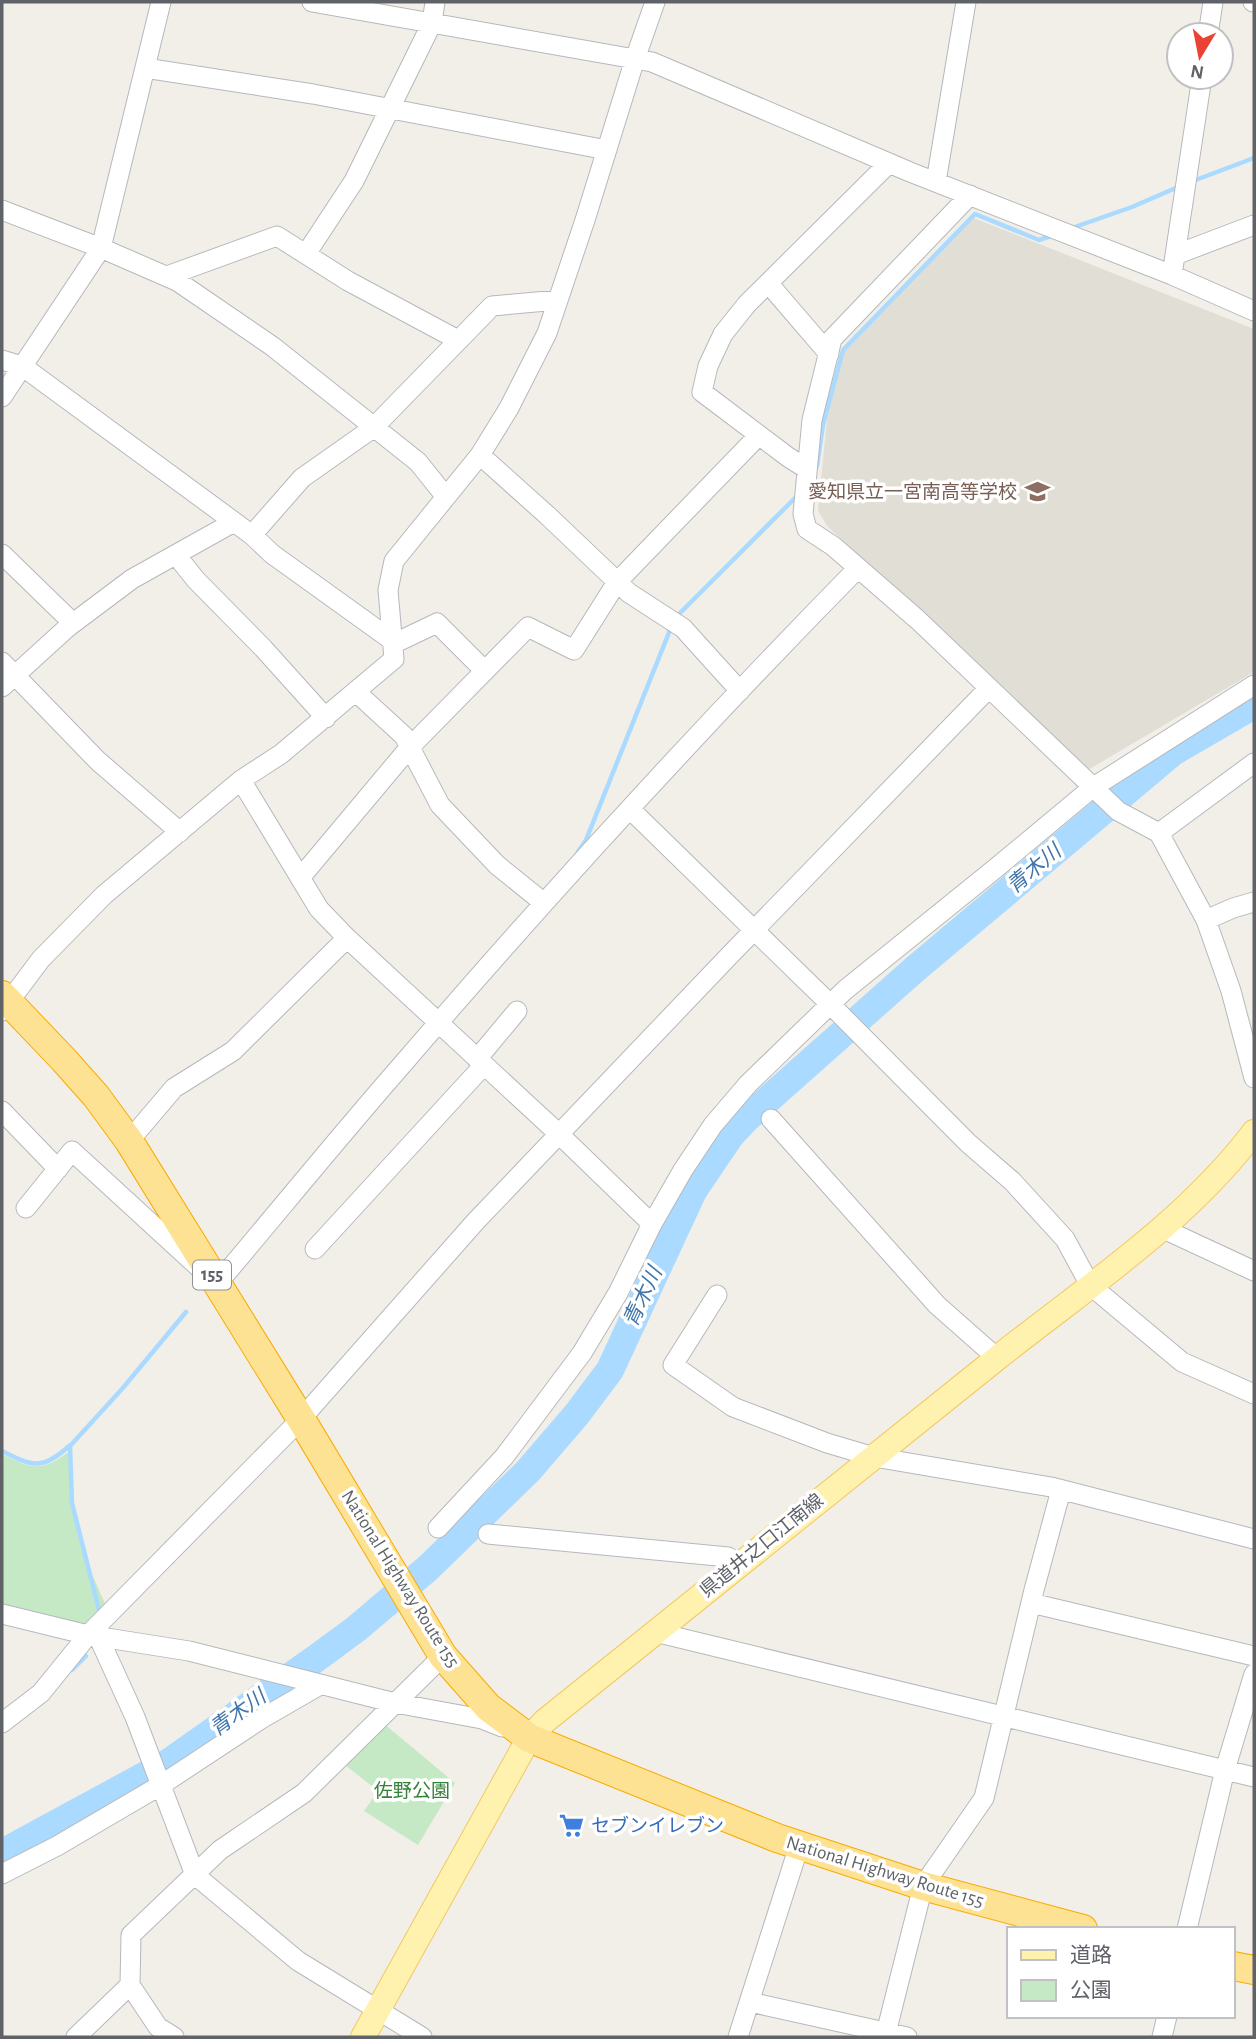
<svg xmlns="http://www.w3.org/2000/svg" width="1256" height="2039" font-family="'Alegreya Sans','Noto Sans JP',sans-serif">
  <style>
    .education { fill: #e1ded6 }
    .green { fill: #c5e8c5 }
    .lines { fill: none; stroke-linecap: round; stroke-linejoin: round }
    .stream { stroke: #aadaff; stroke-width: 4.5 }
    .river { stroke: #aadaff; stroke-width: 28 }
    .minor-casing { stroke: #b5b8bc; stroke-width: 21 }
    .major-casing { stroke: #f2c960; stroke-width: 26 }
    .highway-casing { stroke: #f9ab00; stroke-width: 30 }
    .minor { stroke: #fff; stroke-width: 19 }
    .major { stroke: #fff2af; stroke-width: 24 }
    .highway { stroke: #fde293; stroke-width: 28 }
    .labels { text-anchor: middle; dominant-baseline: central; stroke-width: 7; stroke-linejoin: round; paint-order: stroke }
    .shield { fill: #fff; stroke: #8f9295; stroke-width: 2 }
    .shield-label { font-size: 18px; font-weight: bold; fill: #5f6368 }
    .education-label { font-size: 19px; fill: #785e54; stroke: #fff; text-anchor: end }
    .street-label { font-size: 19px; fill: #5f6368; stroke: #fff }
    .park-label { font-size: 19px; fill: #348238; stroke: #fff }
    .shop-label { font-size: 19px; fill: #366cbe; stroke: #fff; text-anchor: start }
    .water-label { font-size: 21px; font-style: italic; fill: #4174aa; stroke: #fff }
  </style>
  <rect width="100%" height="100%" fill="#f1efe8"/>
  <path class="education" d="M 971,217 L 1254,329 L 1254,672 L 1086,771 L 915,606 L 828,527 L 818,511 L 827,419 L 844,351 Z"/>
  <path class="green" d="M 71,1450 L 72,1503 L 86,1561 L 107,1608 L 98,1636 L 2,1614 L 2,1454 C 33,1470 43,1472 71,1450 Z
    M 383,1723 L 455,1783 L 418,1845 L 364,1811 L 378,1791 L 340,1761 Z"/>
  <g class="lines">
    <path class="stream" d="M 1193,181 L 1254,158
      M 1072,228 L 1132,207 L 1178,187
      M 817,466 L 823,425 L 843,350 L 975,214 L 1039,240 L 1054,235
      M 676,617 L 798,495
      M 578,852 L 586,840 L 670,630
      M 2,1451 C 33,1467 43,1470 69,1446
      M 99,1610 L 72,1503 L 70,1446 L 122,1389 L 186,1312
      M 72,1670 L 86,1656"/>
    <path class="river" d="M 2,1853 L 168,1763 L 318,1657 L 356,1629 L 428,1568 L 528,1471 L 577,1414 L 610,1370 L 693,1191 L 731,1135 L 746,1119 L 915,969 L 1173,752 L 1254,705"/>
    <defs>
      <path id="minor" d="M 312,2 L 652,62 L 910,172 L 1172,275 L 1254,311
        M 1253,2 L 1254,2
        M 1208,35 L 1213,2
        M 145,68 L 313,94 L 607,150
        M 936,182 L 966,2
        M 970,195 L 832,339 L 812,420 L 803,514 L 807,529 L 833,546 L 918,620 L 1118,811 L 1159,833 L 1206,920 L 1231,991 L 1254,1078
        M 2,210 L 101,248 L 177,281 L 272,346 L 418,462 L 446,497
        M 306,254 L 354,181 L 432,23 L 435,2
        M 1175,255 L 1254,225
        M 1172,275 L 1202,77
        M 167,276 L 277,236 L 348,281 L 458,340
        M 768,283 L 829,354
        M 2,360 L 22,366 L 252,535 L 272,554 L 393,641
        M 2,397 L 101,248 L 161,2
        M 480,455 L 547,515 L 629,593 L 683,628 L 740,691
        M 807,469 L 788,457 L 702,392 L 708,366 L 723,334 L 747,304 L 889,163
        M 252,535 L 302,478 L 373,428 L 492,306 L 558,300
        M 2,554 L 73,623
        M 176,555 L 196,580 L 263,648 L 326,718
        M 393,644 L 437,623 L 485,671
        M 2,662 L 98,761 L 180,832
        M 2,687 L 68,627 L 132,579 L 234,522
        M 356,692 L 404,736 L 440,805 L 497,865 L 544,903
        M 241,780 L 319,909 L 347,938 L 559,1134 L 652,1224
        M 630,809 L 830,1004 L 968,1143 L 1012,1181 L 1065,1239 L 1090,1285 L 1182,1362 L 1254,1394
        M 1159,833 L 1254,763
        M 300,878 L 409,748 L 528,627 L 574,650 L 617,582 L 759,435
        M 1206,920 L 1233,908 L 1254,902
        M 2,1011 L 41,959 L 104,895 L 241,780 L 281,754 L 394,659 L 388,590 L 394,561 L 480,455 L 509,408 L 547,333 L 585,220 L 635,59 L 655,2
        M 477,1059 L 517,1011
        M 2,1111 L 58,1169
        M 771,1119 L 937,1305 L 997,1358
        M 129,1141 L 174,1088 L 233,1051 L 347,938
        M 26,1208 L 72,1151 L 217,1284 C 278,1212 338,1138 401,1066 C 548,895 700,729 858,568
        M 1166,1226 L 1168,1231 L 1254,1271
        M 315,1249 L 484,1065
        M 717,1295 L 673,1365 L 733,1407 L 827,1443 L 874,1457 L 1051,1487 L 1254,1539
        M 438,1528 L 504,1457 L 582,1353 L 618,1293 L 652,1224 L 683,1170 L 713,1125 L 748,1084 L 845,990 L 996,868 L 1092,788 L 1254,685
        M 488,1534 L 728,1557 L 740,1564
        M 1031,1603 L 1254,1656
        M 2,1614 L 88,1635 L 189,1651 L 395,1703 L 482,1719 L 502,1727
        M 655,1632 L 1254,1777
        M 98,1636 L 135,1717 L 195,1875 L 298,1961 L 422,2037
        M 2,1723 L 41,1693 L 88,1635 L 301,1419 L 476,1221 L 729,956 L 989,688
        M 2,1874 L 57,1846 L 161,1785 L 261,1719 L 320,1685
        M 1187,1929 L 1225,1770 L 1254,1674
        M 750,2002 L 907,2037
        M 76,2037 L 130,1985
        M 174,2037 L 158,2027 L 130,1985 L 131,1935 L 220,1850 L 304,1793 L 443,1656
        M 738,2037 L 799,1846
        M 885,2037 L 923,1886 L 984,1798 L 1034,1590 L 1061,1490
        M 1162,2037 L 1167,2016"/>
      <path id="major" d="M 363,2037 L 529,1738 L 545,1721 C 695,1600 845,1479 996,1359 C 1085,1288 1184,1224 1254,1132"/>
      <path id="highway" d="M 2,995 L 64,1060 L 96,1096 L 129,1141 L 301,1419 L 443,1656 L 488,1707 L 529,1738 L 777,1838 L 923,1886 L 1083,1929
        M 1233,1966 L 1254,1970"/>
    </defs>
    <use href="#minor" class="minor-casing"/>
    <use href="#major" class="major-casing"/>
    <use href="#highway" class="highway-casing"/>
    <use href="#minor" class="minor"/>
    <use href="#major" class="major"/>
    <use href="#highway" class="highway"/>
  </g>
  <defs>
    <symbol id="school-bare" viewBox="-9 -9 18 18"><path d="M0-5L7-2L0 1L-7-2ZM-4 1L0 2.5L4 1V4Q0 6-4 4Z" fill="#8d6e63" stroke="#fff" stroke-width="2.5" paint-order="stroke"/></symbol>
    <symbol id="supermarket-bare" viewBox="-9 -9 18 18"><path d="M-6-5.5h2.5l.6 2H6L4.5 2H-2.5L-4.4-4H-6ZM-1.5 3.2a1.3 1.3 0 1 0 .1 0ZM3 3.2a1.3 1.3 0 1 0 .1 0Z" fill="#3f7fe0" stroke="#fff" stroke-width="2.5" paint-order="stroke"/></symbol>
  </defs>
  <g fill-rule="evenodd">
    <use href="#school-bare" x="1020" y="474" width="35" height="35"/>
    <use href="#supermarket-bare" x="554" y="1808" width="35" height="35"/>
  </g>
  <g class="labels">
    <rect class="shield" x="193" y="1260.5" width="38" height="29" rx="5"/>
    <g class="shield-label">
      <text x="212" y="1275">155</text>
    </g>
    <g class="education-label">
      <text x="1017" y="492">愛知県立一宮南高等学校</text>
    </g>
    <g class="street-label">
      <text transform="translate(762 1546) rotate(-39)">県道井之口江南線</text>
      <text transform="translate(400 1579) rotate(58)">National Highway Route 155</text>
      <text transform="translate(885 1872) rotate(17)">National Highway Route 155</text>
    </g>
    <g class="park-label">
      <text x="412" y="1791">佐野公園</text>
    </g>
    <g class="shop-label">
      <text x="591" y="1826">セブンイレブン</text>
    </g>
    <g class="water-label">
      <text transform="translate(1034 869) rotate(-40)">青木川</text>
      <text transform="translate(643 1297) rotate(-65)">青木川</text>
      <text transform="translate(238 1713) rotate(-36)">青木川</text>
    </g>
  </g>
  <rect width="1256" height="2039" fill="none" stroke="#5f6368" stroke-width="7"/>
  <rect x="1007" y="1927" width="228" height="91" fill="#ffffff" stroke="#bfc1c3" stroke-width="2"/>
  <rect x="1021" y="1950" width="35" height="10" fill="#fff2af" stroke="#bfc1c3" stroke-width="2"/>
  <text x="1070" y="1962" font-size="21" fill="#5f6368">道路</text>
  <rect x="1021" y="1980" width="35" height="21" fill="#c5e8c5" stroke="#bfc1c3" stroke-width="2"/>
  <text x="1070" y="1997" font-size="21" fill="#5f6368">公園</text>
  <g transform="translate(1200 56) rotate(190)"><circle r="33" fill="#ffffff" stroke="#bfc1c3" stroke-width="2"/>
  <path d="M0-5L12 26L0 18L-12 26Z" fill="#ea4335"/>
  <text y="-10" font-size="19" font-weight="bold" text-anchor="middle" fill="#5f6368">N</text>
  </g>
</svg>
